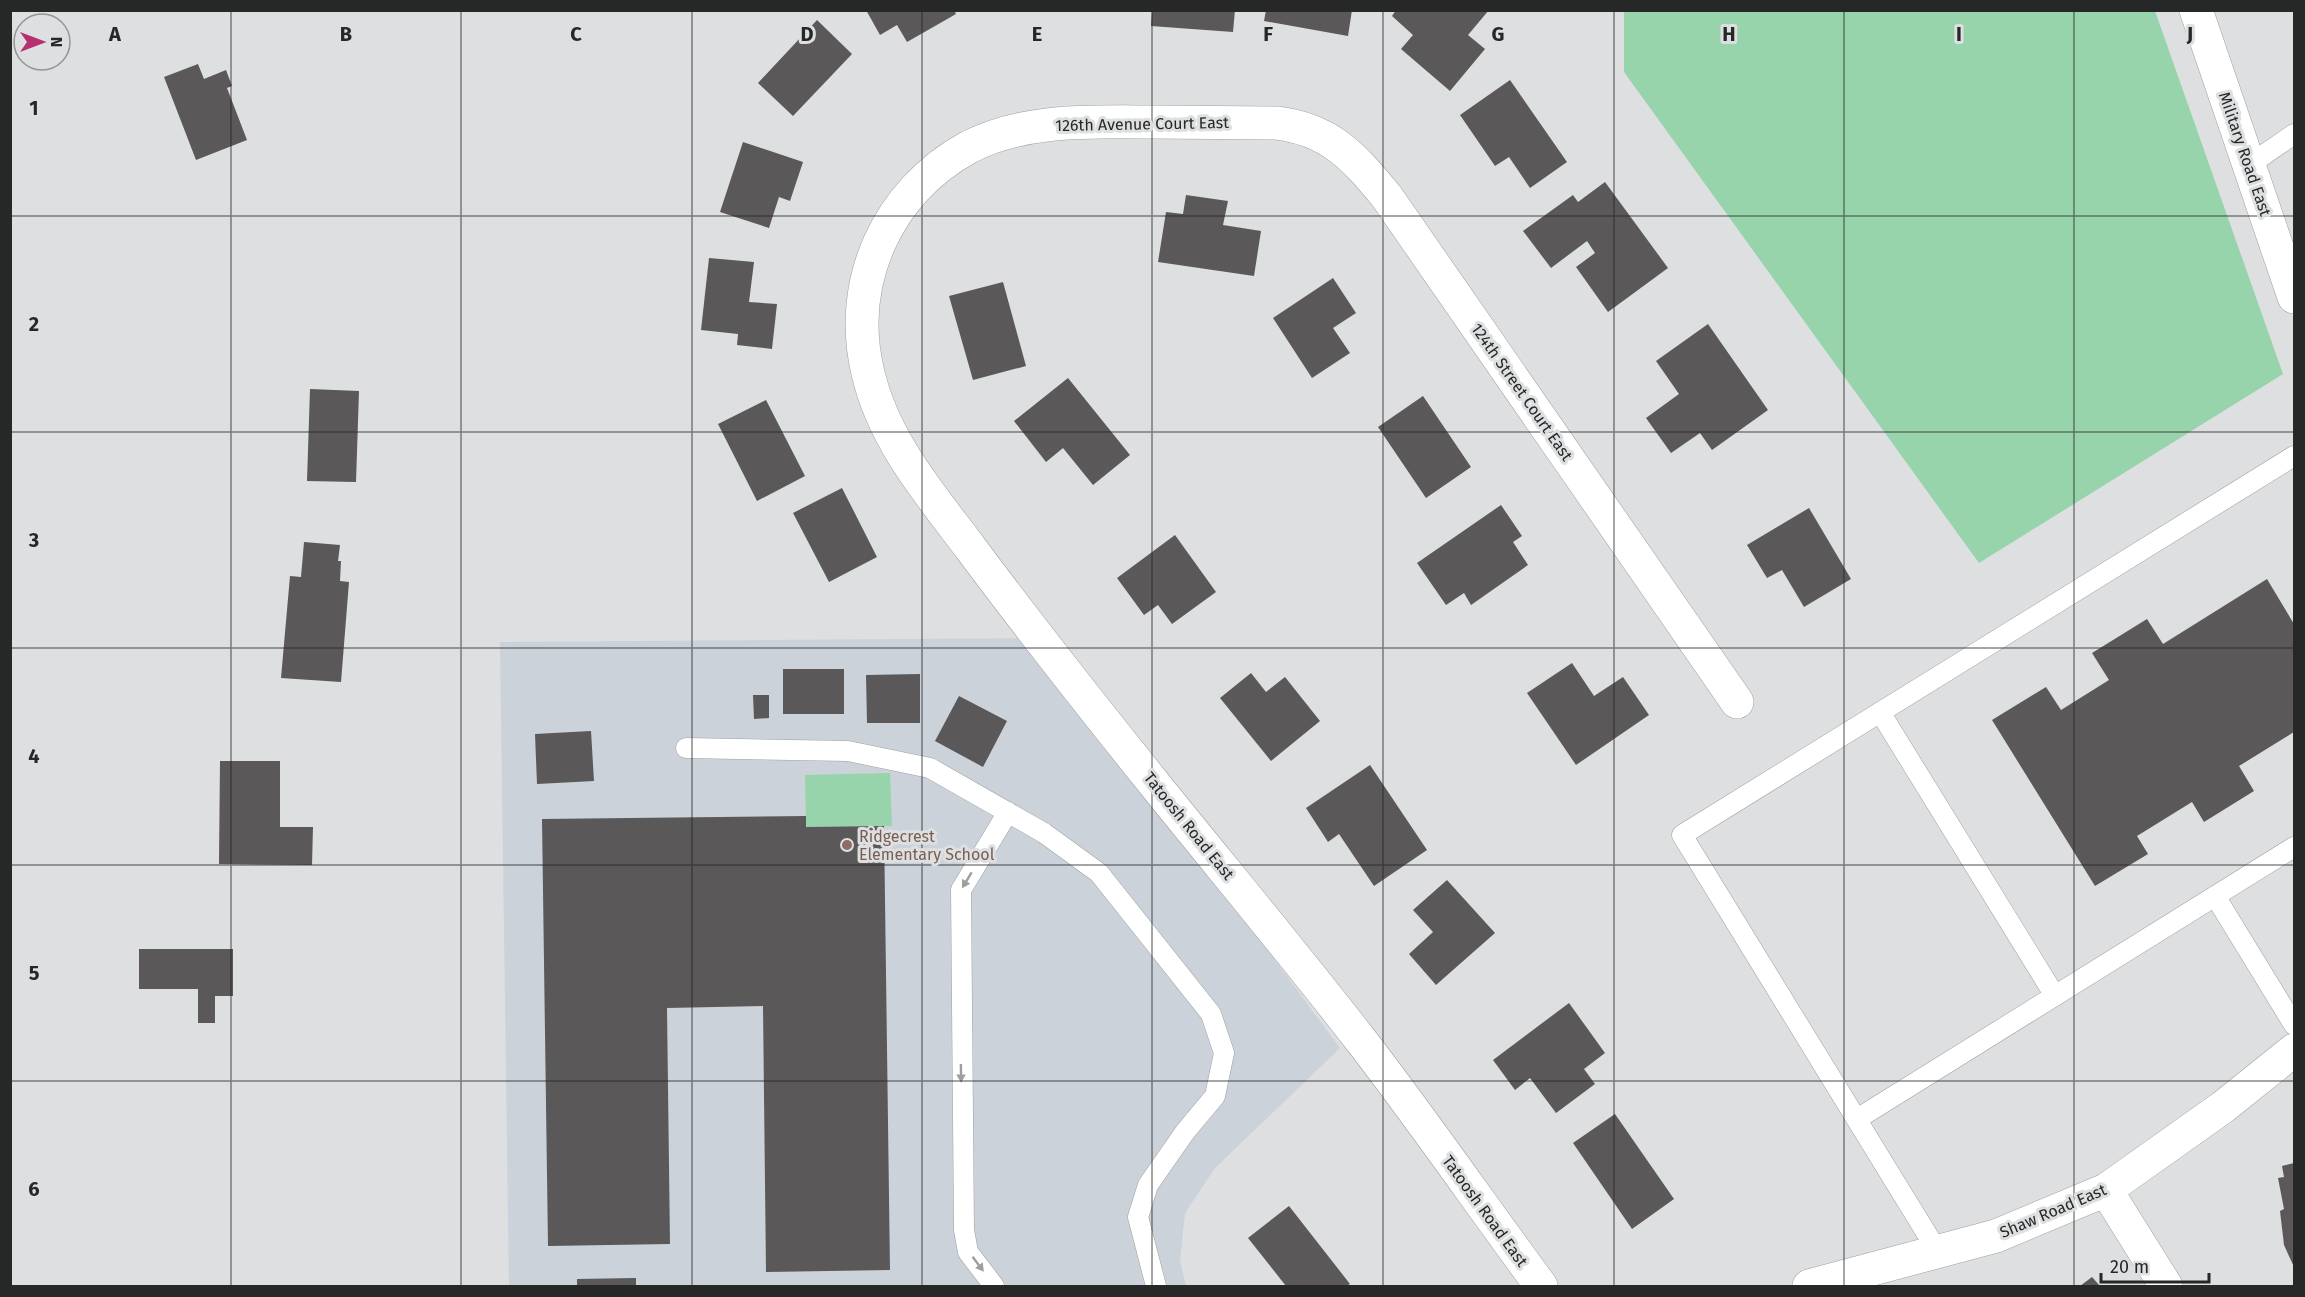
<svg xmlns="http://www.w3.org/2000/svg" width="2305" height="1297" font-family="'Fira Sans',sans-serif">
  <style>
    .built { fill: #ccd2d9 }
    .green { fill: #97d4ab }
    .building { fill: #5a5859 }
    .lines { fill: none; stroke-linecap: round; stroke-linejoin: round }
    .lane-casing { stroke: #9fa0a1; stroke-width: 21 }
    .street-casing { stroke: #9fa0a1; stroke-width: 34 }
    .secondary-casing { stroke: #9fa0a1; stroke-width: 34 }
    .lane { stroke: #fff; stroke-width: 20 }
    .street { stroke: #fff; stroke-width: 33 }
    .secondary { stroke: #fff; stroke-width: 33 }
    .oneway { fill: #9d9e9e }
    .grid { fill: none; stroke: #262727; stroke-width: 1.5; stroke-opacity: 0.55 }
    .education-dot { fill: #8d6e63; stroke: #dddfe0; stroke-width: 2 }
    .labels { text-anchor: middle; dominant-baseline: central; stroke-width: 6; stroke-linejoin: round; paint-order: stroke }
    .street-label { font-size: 16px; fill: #262727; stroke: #dddfe0 }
    .education-label { font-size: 16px; fill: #785e54; stroke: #dddfe0; text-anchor: start }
    .grid-label { font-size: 20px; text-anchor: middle; font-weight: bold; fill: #262727; stroke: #dddfe0; stroke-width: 6; stroke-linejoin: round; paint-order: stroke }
  </style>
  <rect width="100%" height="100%" fill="#dddfe0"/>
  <path class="built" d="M 1037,638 L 1340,1048 L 1215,1168 L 1185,1213 L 1180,1261 L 1186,1286 L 509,1286 L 500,642 Z"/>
  <path class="green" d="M 1624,11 L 2155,11 L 2283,374 L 1979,563 L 1624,72 Z
    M 890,773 L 892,826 L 806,827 L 805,775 Z"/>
  <path class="building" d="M 866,10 L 954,10 L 956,14 L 907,42 L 897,25 L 880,35 Z
    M 1152,10 L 1235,10 L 1233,32 L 1151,26 Z
    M 1266,10 L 1352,10 L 1348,36 L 1264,21 Z
    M 1396,10 L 1489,10 L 1468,35 L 1485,49 L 1450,91 L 1401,49 L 1413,35 L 1392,16 Z
    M 817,20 L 852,54 L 793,116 L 758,83 Z
    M 198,64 L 204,79 L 226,70 L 232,86 L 227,88 L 247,140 L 196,160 L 164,77 Z
    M 1510,80 L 1567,162 L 1530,188 L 1509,157 L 1495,166 L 1460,115 Z
    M 743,142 L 803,162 L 790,201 L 779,197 L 769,228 L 720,212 Z
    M 1605,182 L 1668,268 L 1608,312 L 1576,267 L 1595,253 L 1587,241 L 1551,268 L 1523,231 L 1573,195 L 1578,202 Z
    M 1186,195 L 1228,201 L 1223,225 L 1261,231 L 1254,276 L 1158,262 L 1166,212 L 1183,214 Z
    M 709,258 L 754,262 L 749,302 L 777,304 L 772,349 L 737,345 L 738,334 L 701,330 Z
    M 1333,278 L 1356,313 L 1333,328 L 1350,353 L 1312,378 L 1273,318 Z
    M 1003,282 L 1026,366 L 973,380 L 949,296 Z
    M 1708,324 L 1768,410 L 1712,450 L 1700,433 L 1671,453 L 1646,418 L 1679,394 L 1656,361 Z
    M 1068,378 L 1130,455 L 1093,485 L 1063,448 L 1046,462 L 1014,421 Z
    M 310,389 L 359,391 L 356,482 L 307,481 Z
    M 1423,396 L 1471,467 L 1426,498 L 1378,427 Z
    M 766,400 L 805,476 L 757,501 L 718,424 Z
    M 842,488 L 877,557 L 829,582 L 793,513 Z
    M 1501,505 L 1522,536 L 1513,542 L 1528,565 L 1471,605 L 1464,593 L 1446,605 L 1417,563 Z
    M 1809,508 L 1851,579 L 1804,607 L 1782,570 L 1767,578 L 1747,545 Z
    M 1175,535 L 1216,592 L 1172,624 L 1158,605 L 1144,615 L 1117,578 Z
    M 304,542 L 340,545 L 338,561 L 341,561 L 340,581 L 349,582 L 341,682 L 281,678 L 290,576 L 301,577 Z
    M 2267,579 L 2294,624 L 2294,732 L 2239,766 L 2254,791 L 2204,822 L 2192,802 L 2137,836 L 2148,854 L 2095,886 L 1992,720 L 2046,687 L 2061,710 L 2109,680 L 2092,653 L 2147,619 L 2163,644 Z
    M 1572,663 L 1594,696 L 1623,677 L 1649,715 L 1576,765 L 1527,693 Z
    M 783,669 L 844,669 L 844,714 L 783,714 Z
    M 1251,673 L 1266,692 L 1285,677 L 1320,721 L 1271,761 L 1220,698 Z
    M 920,674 L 920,723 L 867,723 L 866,675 Z
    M 753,695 L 769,695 L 769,718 L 754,719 Z
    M 959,696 L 1007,721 L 983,767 L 935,741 Z
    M 591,731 L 594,781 L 537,784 L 535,734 Z
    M 220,761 L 280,761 L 280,827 L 313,827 L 312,865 L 219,864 Z
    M 1370,765 L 1427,850 L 1374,886 L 1339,834 L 1328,842 L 1306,808 Z
    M 806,816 L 806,827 L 884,826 L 890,1270 L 766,1272 L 763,1006 L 667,1008 L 670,1244 L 548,1246 L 542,819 Z
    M 1447,880 L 1495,933 L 1436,985 L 1409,954 L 1433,932 L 1413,910 Z
    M 139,949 L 233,949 L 233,996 L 215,996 L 215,1023 L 198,1023 L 198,989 L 139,989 Z
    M 1569,1003 L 1605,1053 L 1584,1069 L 1595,1084 L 1556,1113 L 1530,1078 L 1515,1090 L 1493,1060 Z
    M 1615,1114 L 1674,1199 L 1632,1229 L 1573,1143 Z
    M 2294,1163 L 2294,1267 L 2284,1245 L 2280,1211 L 2284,1209 L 2278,1178 L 2284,1177 L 2282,1166 Z
    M 1289,1206 L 1350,1284 L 1346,1286 L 1286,1286 L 1248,1238 Z
    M 2092,1277 L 2100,1286 L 2080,1286 Z
    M 636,1278 L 636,1286 L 577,1286 L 577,1279 Z"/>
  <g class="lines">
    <defs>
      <path id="lane" d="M 2249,165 L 2294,134
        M 1880,712 L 2055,996
        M 686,748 L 848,751 L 930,768 L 1044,833 L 1099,873 L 1211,1014 L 1224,1053 L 1215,1096 L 1185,1132 L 1148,1185 L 1138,1217 L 1156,1286
        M 2215,896 L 2294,1025
        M 1857,1119 L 2294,847
        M 1938,1252 L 1682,835 L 2294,456
        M 994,1286 L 968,1252 L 964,1230 L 961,890 L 1008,812"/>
      <path id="street" d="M 2106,1190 L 2166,1286
        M 1541,1286 C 1481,1205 1424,1122 1363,1043 C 1294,954 1222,868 1152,781 C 1091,705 1030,628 972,550 C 931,495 884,442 868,373 C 846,282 887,192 969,147 C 1025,118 1094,122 1155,122 C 1195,122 1235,123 1276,123 C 1330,129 1354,157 1387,197 L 1737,702
        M 1809,1286 L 1996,1236 L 2106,1190 L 2223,1107 L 2294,1050"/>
      <path id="secondary" d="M 2196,10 L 2294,297"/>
    </defs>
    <use href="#lane" class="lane-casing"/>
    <use href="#street" class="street-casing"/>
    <use href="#secondary" class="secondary-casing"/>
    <use href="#lane" class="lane"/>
    <use href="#street" class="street"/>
    <use href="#secondary" class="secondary"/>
  </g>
  <defs><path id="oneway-solid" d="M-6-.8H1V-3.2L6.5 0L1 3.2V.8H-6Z" transform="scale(1.5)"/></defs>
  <g class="oneway">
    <use href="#oneway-solid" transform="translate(967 880) rotate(121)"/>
    <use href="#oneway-solid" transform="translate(961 1073) rotate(89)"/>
    <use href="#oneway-solid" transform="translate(978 1264) rotate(53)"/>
  </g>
  <path class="grid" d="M 231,10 L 231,1286M 461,10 L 461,1286M 692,10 L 692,1286M 922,10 L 922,1286M 1152,10 L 1152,1286M 1383,10 L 1383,1286M 1614,10 L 1614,1286M 1844,10 L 1844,1286M 2074,10 L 2074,1286M 10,216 L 2294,216M 10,432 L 2294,432M 10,648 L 2294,648M 10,865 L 2294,865M 10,1081 L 2294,1081"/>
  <circle class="education-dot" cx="847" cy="845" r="6"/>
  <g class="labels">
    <g class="street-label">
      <text transform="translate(1142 124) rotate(-1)">126th Avenue Court East</text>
      <text transform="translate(2245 154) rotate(71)">Military Road East</text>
      <text transform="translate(1522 392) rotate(55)">124th Street Court East</text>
      <text transform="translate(1189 826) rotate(51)">Tatoosh Road East</text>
      <text transform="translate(1485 1211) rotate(54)">Tatoosh Road East</text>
      <text transform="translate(2053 1211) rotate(-23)">Shaw Road East</text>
    </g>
    <g class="education-label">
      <text x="859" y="836">Ridgecrest<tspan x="859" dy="18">Elementary School</tspan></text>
    </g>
  </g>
  <g class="grid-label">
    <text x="115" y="41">A</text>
    <text x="346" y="41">B</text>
    <text x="576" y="41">C</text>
    <text x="807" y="41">D</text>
    <text x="1037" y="41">E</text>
    <text x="1268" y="41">F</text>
    <text x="1498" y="41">G</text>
    <text x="1729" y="41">H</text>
    <text x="1959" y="41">I</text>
    <text x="2190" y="41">J</text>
    <text x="34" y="115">1</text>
    <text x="34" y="331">2</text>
    <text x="34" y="547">3</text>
    <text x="34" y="763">4</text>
    <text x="34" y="980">5</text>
    <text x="34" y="1196">6</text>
  </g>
  <rect width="2305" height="1297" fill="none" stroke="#262727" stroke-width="24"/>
  <g transform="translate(42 42) rotate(90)"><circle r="28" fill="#dddfe0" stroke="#949596" stroke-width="1.5"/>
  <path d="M0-4.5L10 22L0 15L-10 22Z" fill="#b62f71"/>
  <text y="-9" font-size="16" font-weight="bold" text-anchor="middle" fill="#262727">N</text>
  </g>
  <path d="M2101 1273v9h108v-9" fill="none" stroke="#262727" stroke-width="3"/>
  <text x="2110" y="1273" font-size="18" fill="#262727" stroke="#dddfe0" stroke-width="4.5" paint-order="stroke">20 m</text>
</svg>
